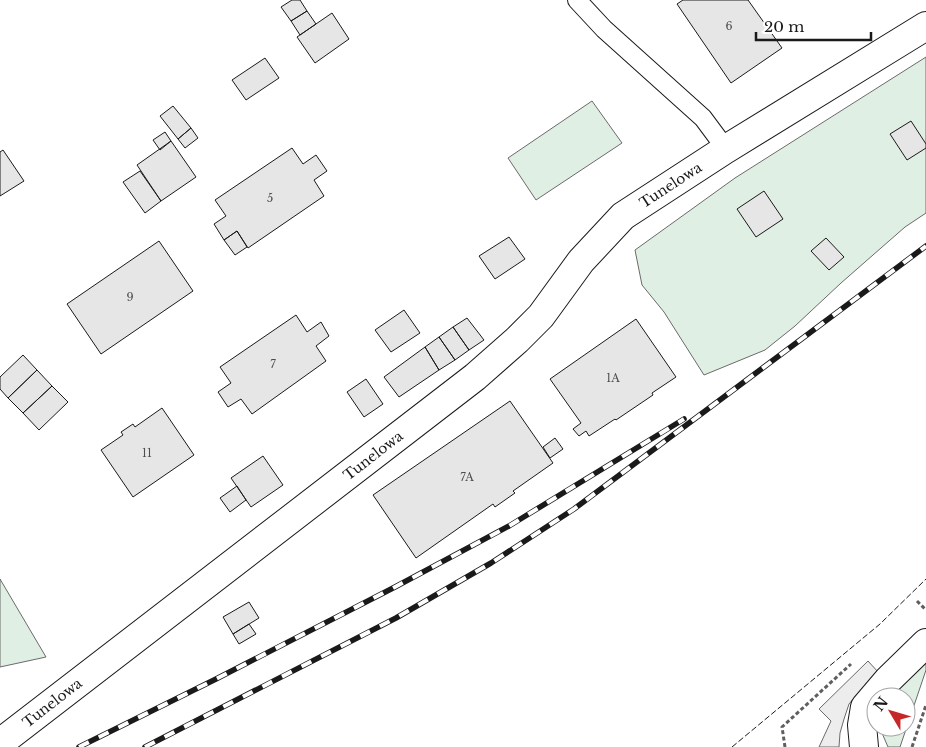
<svg xmlns="http://www.w3.org/2000/svg" width="926" height="747" font-family="'Libre Baskerville',serif">
  <style>
    .green { fill: #e0efe3; stroke: #6a6a6a }
    .parking { fill: #ededed; stroke: #6a6a6a }
    .building { fill: #e6e6e6; stroke: #1a1a1a }
    .lines { fill: none; stroke-linecap: round; stroke-linejoin: round }
    .lane-casing { stroke: #1a1a1a; stroke-width: 20 }
    .street-casing { stroke: #1a1a1a; stroke-width: 30 }
    .path { stroke: #5f5f5f; stroke-width: 3; stroke-dasharray: 4 2.5; stroke-linecap: butt }
    .lane { stroke: #fff; stroke-width: 18 }
    .street { stroke: #fff; stroke-width: 28 }
    .rail-casing { stroke: #1a1a1a; stroke-width: 5.5 }
    .rail { stroke: #fff; stroke-width: 4; stroke-dasharray: 11; stroke-linecap: butt }
    .fence { stroke: #1a1a1a; stroke-width: 1; stroke-dasharray: 6 2.5; stroke-linecap: butt }
    .labels { text-anchor: middle; dominant-baseline: central; stroke-width: 4; stroke-linejoin: round; paint-order: stroke }
    .number-label { font-size: 11px; fill: #4d4d4d }
    .street-label { font-size: 14px; fill: #1a1a1a; stroke: #fff }
  </style>
  <rect width="100%" height="100%" fill="#fff"/>
  <path class="green" d="M 926,57 L 926,213 L 905,227 L 841,283 L 795,326 L 765,350 L 704,375 L 664,312 L 642,285 L 635,250 L 735,178 Z
    M 592,101 L 622,143 L 536,200 L 508,158 Z
    M 0,579 L 46,657 L 0,667 Z
    M 926,658 L 926,670 L 900,747 L 888,747 L 882,733 L 882,727 L 906,727 L 906,697 L 889,697 Z"/>
  <path class="parking" d="M 868,661 L 879,673 L 855,697 L 849,704 L 844,719 L 840,733 L 839,747 L 819,747 L 831,721 L 819,709 Z"/>
  <path class="building" d="M 292,0 L 300,0 L 307,11 L 291,21 L 281,7 Z
    M 683,0 L 748,0 L 782,48 L 731,83 L 677,4 Z
    M 307,11 L 316,24 L 300,35 L 291,21 Z
    M 332,13 L 349,39 L 315,63 L 297,37 Z
    M 265,58 L 279,78 L 246,100 L 232,80 Z
    M 173,106 L 191,128 L 178,139 L 160,116 Z
    M 911,121 L 926,144 L 926,148 L 907,160 L 890,134 Z
    M 191,128 L 198,138 L 185,148 L 178,139 Z
    M 165,132 L 171,141 L 160,150 L 153,140 Z
    M 171,141 L 196,177 L 161,201 L 137,165 Z
    M 292,148 L 303,164 L 316,155 L 327,171 L 314,180 L 324,196 L 248,248 L 237,231 L 224,240 L 214,224 L 226,216 L 215,200 Z
    M 3,150 L 24,181 L 0,196 L 0,152 Z
    M 140,171 L 161,201 L 145,213 L 123,182 Z
    M 764,191 L 783,219 L 756,237 L 737,209 Z
    M 237,231 L 247,247 L 235,255 L 224,240 Z
    M 509,237 L 525,259 L 495,279 L 479,256 Z
    M 826,238 L 844,257 L 829,270 L 811,251 Z
    M 159,241 L 193,291 L 101,354 L 67,304 Z
    M 404,310 L 420,333 L 391,352 L 375,330 Z
    M 296,315 L 307,332 L 321,322 L 329,336 L 316,346 L 326,361 L 252,414 L 241,399 L 228,407 L 218,392 L 231,383 L 220,367 Z
    M 467,318 L 484,340 L 469,350 L 453,327 Z
    M 636,319 L 676,377 L 652,393 L 653,395 L 616,420 L 615,419 L 589,436 L 586,431 L 579,436 L 573,429 L 581,423 L 550,379 Z
    M 453,327 L 469,350 L 455,360 L 439,337 Z
    M 439,337 L 455,360 L 439,370 L 425,347 Z
    M 425,347 L 439,370 L 399,397 L 384,377 Z
    M 23,355 L 37,370 L 8,398 L 0,389 L 0,377 Z
    M 37,370 L 52,386 L 23,413 L 8,398 Z
    M 366,379 L 383,404 L 364,417 L 347,392 Z
    M 52,386 L 68,402 L 39,430 L 23,413 Z
    M 510,401 L 553,463 L 513,491 L 515,493 L 495,507 L 493,504 L 416,558 L 373,495 Z
    M 162,408 L 194,455 L 133,497 L 101,450 L 123,435 L 121,432 L 133,424 L 135,427 Z
    M 555,438 L 563,449 L 550,458 L 543,447 Z
    M 263,456 L 283,485 L 251,507 L 231,478 Z
    M 237,486 L 246,500 L 230,512 L 220,498 Z
    M 249,602 L 259,618 L 233,634 L 223,617 Z
    M 249,624 L 256,634 L 239,644 L 233,634 Z"/>
  <g class="lines">
    <defs>
      <path id="lane" d="M 577,0 L 604,29 L 703,118 L 726,149"/>
      <g id="street">
        <path id="s1" d="M 0,743 L 475,377 L 517,340 L 541,316 L 581,261 L 623,216 L 726,149 L 926,26"/>
        <path d="M 864,747 L 862,725 L 865,707 L 888,680 L 926,643"/>
      </g>
    </defs>
    <use href="#lane" class="lane-casing"/>
    <use href="#street" class="street-casing"/>
    <path class="path" d="M 917,601 L 925,609
      M 785,747 L 782,727 L 851,664
      M 912,747 L 926,705"/>
    <use href="#lane" class="lane"/>
    <use href="#street" class="street"/>
    <defs>
      <path id="rail" d="M 79,747 L 216,679 L 395,587 L 509,526 L 684,419
        M 145,747 L 396,618 L 491,563 L 574,509 L 926,246"/>
    </defs>
    <use href="#rail" class="rail-casing"/>
    <use href="#rail" class="rail"/>
    <path class="fence" d="M 732,747 L 880,624 L 926,579"/>
  </g>
  <g class="labels">
    <g class="number-label">
      <text x="729" y="26">6</text>
      <text x="270" y="198">5</text>
      <text x="130" y="297">9</text>
      <text x="273" y="364">7</text>
      <text x="613" y="378">1A</text>
      <text x="147" y="453">11</text>
      <text x="467" y="477">7A</text>
    </g>
    <g class="street-label">
      <text stroke="none"><textPath href="#s1" startOffset="876">Tunelowa</textPath></text>
      <text stroke="none"><textPath href="#s1" startOffset="471">Tunelowa</textPath></text>
      <text stroke="none"><textPath href="#s1" startOffset="66">Tunelowa</textPath></text>
    </g>
  </g>
  <g transform="translate(891 712) rotate(308)"><circle r="24" fill="#ffffff" stroke="#a3a3a3"/>
  <path d="M0-4L9 19L0 12L-9 19Z" fill="#c62828"/>
  <text y="-8" font-size="14" font-weight="bold" text-anchor="middle" fill="#1a1a1a">N</text>
  </g>
  <path d="M756 32v8h115v-8" fill="none" stroke="#1a1a1a" stroke-width="2.5"/>
  <text x="764" y="32" font-size="15" fill="#1a1a1a" stroke="#ffffff" stroke-width="4" paint-order="stroke">20 m</text>
</svg>
